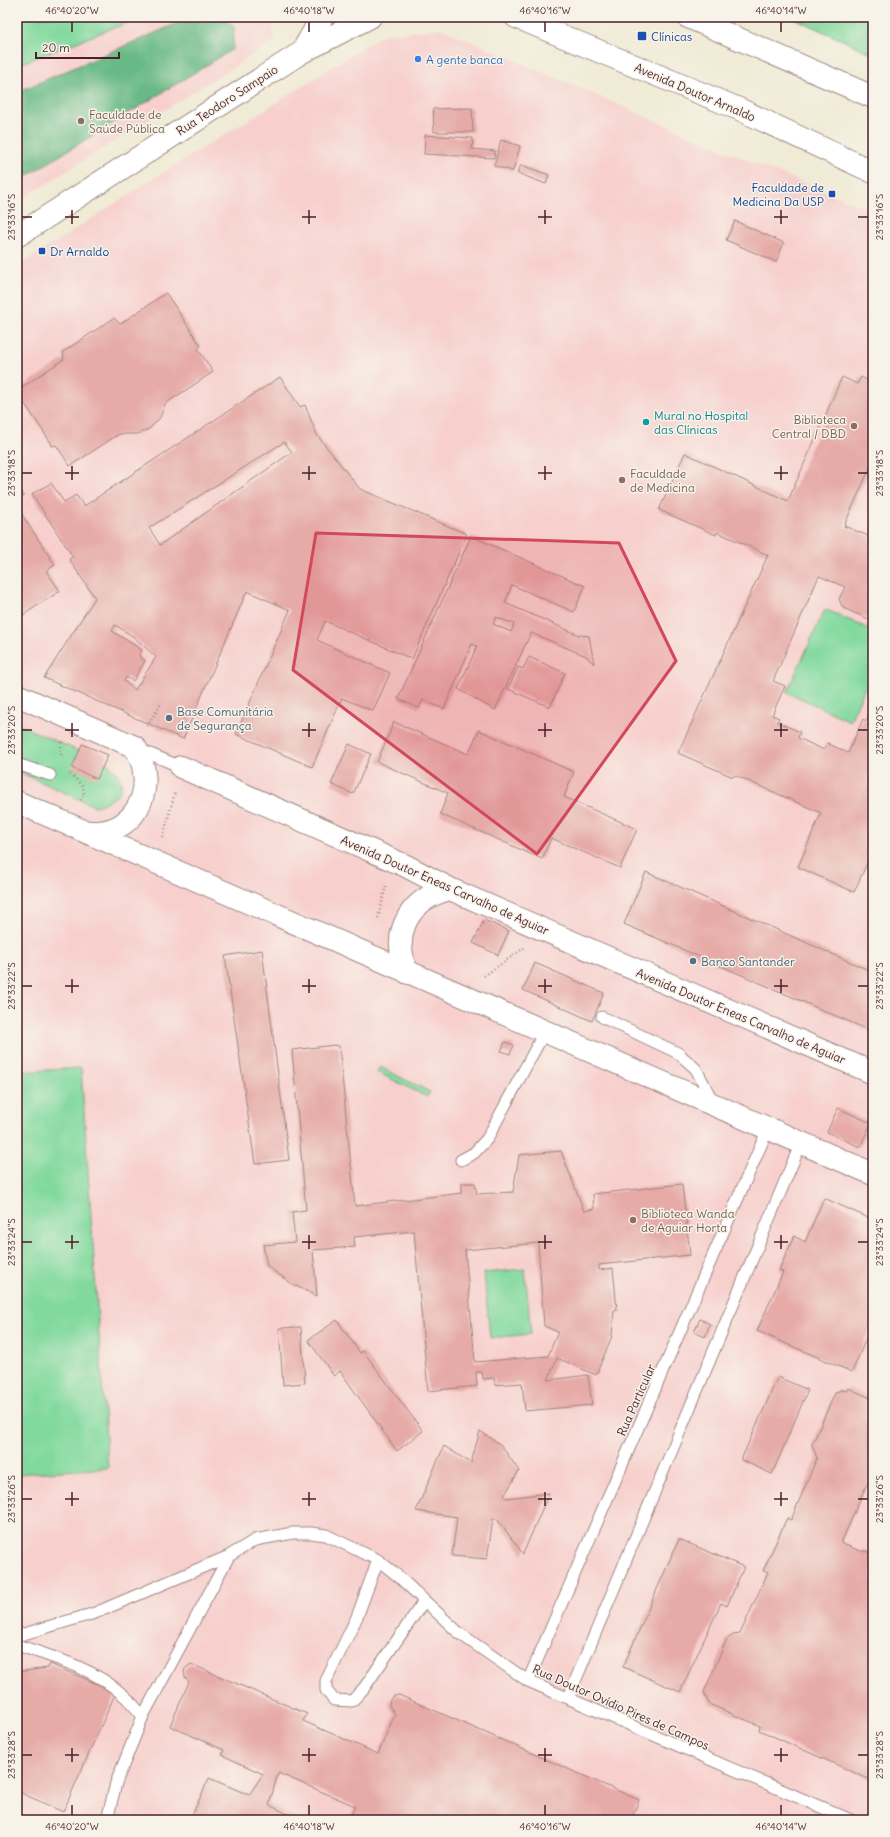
<svg xmlns="http://www.w3.org/2000/svg" width="890" height="1837" font-family="Delius,sans-serif">
  <style>
    .built { fill: #f7d0ce }
    .green { fill: #81d99e; stroke: #667c64 }
    .forest { fill: #68b985; stroke: #596c58 }
    .building { fill: #e6aaa7; fill-rule: evenodd }
    .lines { fill: none; stroke-linecap: round; stroke-linejoin: round }
    .service-casing { stroke: #9d8580; stroke-width: 13 }
    .minor-casing { stroke: #9d8580; stroke-width: 24 }
    .secondary-casing { stroke: #9d8580; stroke-width: 24 }
    .primary-casing { stroke: #9d8580; stroke-width: 24 }
    .path { stroke: #9d8580; stroke-width: 2.5; stroke-dasharray: 1 3; stroke-linecap: butt }
    .service { stroke: #fff; stroke-width: 11 }
    .minor { stroke: #fff; stroke-width: 22 }
    .secondary { stroke: #fff; stroke-width: 22 }
    .primary { stroke: #fff; stroke-width: 22 }
    .marked { fill: #d1495b; fill-opacity: 0.2; stroke: #d1495b; stroke-width: 3; stroke-linejoin: round }
    .ticks { fill: none; stroke: #4a1f2b; stroke-width: 1.5 }
    .transit-dot { fill: #1a4fb4; stroke: #f7f3e8; stroke-width: 1.5 }
    .shop-dot { fill: #3f7fe0; stroke: #f7f3e8; stroke-width: 1.5 }
    .education-dot { fill: #8d6e63; stroke: #f7f3e8; stroke-width: 1.5 }
    .culture-dot { fill: #0f9aa8; stroke: #f7f3e8; stroke-width: 1.5 }
    .service-dot { fill: #5c6f8a; stroke: #f7f3e8; stroke-width: 1.5 }
    .labels { text-anchor: middle; dominant-baseline: central; stroke-width: 3; stroke-linejoin: round; paint-order: stroke }
    .transit-label { font-size: 12px; fill: #164399; stroke: #f7f3e8; text-anchor: start }
    .shop-label { font-size: 12px; fill: #366cbe; stroke: #f7f3e8; text-anchor: start }
    .street-label { font-size: 12px; fill: #4a1f2b; stroke: #f7f3e8 }
    .education-label { font-size: 12px; fill: #785e54; stroke: #f7f3e8; text-anchor: start }
    .culture-label { font-size: 12px; fill: #0d838f; stroke: #f7f3e8; text-anchor: start }
    .service-label { font-size: 12px; fill: #4e5e75; stroke: #f7f3e8; text-anchor: start }
    .neatline { fill: none; stroke: #4a1f2b; stroke-width: 1.5 }
    .ticks-label { font-size: 10px; text-anchor: middle; fill: #4a1f2b }
  </style>
  <rect width="100%" height="100%" fill="#f7f3e8"/>
  <filter id="ink" filterUnits="userSpaceOnUse"><feTurbulence type="fractalNoise" baseFrequency=".025" numOctaves="2"/><feDisplacementMap in="SourceGraphic" scale="8" xChannelSelector="R" yChannelSelector="G"/><feConvolveMatrix kernelMatrix="1 2 1 2 8 2 1 2 1" color-interpolation-filters="sRGB"/></filter>
  <filter id="wash" filterUnits="userSpaceOnUse"><feTurbulence type="fractalNoise" baseFrequency=".012" numOctaves="4" result="noise"/><feDisplacementMap in="SourceGraphic" scale="16" xChannelSelector="R" yChannelSelector="G"/><feGaussianBlur stdDeviation="0.9" result="paint"/><feColorMatrix in="noise" values="0 0 0 0 0 0 0 0 0 0 0 0 0 0 0 0 0 1.4 0 .05"/><feComposite in="paint" operator="in"/></filter>
  <g filter="url(#wash)">
    <rect width="100%" height="100%" fill="#f0ebd5"/>
    <path class="built" d="M 17,17 L 272,17 L 275,41 L 17,202 Z
      M 440,28 L 742,158 L 873,211 L 873,1820 L 17,1820 L 17,267 L 149,181 L 265,110 L 382,35 Z"/>
    <path class="green" d="M 17,17 L 142,17 L 17,65 Z
      M 791,17 L 873,17 L 873,54 Z
      M 825,609 L 873,631 L 873,670 L 850,721 L 787,692 Z
      M 17,724 L 108,764 C 124,777 128,793 106,802 C 102,804 99,806 94,806 L 17,771 Z
      M 380,1067 L 430,1092 L 427,1097 L 377,1072 Z
      M 81,1068 L 108,1468 L 17,1474 L 17,1072 Z
      M 525,1269 L 531,1334 L 490,1338 L 484,1273 Z"/>
    <path class="forest" d="M 192,17 L 224,17 L 234,27 L 233,49 L 17,182 L 17,92 Z"/>
    <g id="blocks">
      <path class="building" d="M 472,108 L 473,132 L 434,132 L 433,109 Z
        M 425,135 L 473,138 L 472,149 L 495,151 L 494,158 L 424,154 Z
        M 501,140 L 520,146 L 513,171 L 494,166 Z
        M 521,165 L 549,175 L 546,184 L 517,173 Z
        M 735,221 L 784,243 L 776,262 L 726,240 Z
        M 166,293 L 201,346 L 198,349 L 213,372 L 165,404 L 160,418 L 149,429 L 138,434 L 119,434 L 70,466 L 56,445 L 52,446 L 51,443 L 17,392 L 18,390 L 64,359 L 63,352 L 114,318 L 120,324 Z
        M 280,377 L 300,407 L 305,405 L 317,435 L 360,489 L 467,534 L 412,659 L 325,621 L 317,640 L 390,673 L 373,711 L 342,698 L 312,767 L 236,734 L 290,610 L 247,591 L 183,739 L 44,678 L 95,598 L 69,559 L 73,557 L 32,494 L 51,483 L 64,502 L 76,495 L 84,506 ZM 284,442 L 292,452 L 160,545 L 149,528 ZM 115,625 L 134,637 L 156,657 L 135,690 L 124,681 L 126,677 L 133,681 L 145,661 L 139,656 L 142,650 L 112,631 Z
        M 842,377 L 857,384 L 861,377 L 873,383 L 873,461 L 844,526 L 873,538 L 873,621 L 843,608 L 839,599 L 845,587 L 819,576 L 773,681 L 785,686 L 772,715 L 779,718 L 777,722 L 800,732 L 798,738 L 824,750 L 827,743 L 848,753 L 863,719 L 866,721 L 873,705 L 873,850 L 854,892 L 798,867 L 821,813 L 735,775 L 733,777 L 678,753 L 768,555 L 717,532 L 716,535 L 659,510 L 685,453 L 788,501 Z
        M 17,485 L 24,496 L 17,500 Z
        M 17,507 L 55,565 L 46,571 L 60,591 L 17,619 Z
        M 471,536 L 585,586 L 574,612 L 512,585 L 505,603 L 579,635 L 589,636 L 594,664 L 586,656 L 531,633 L 495,710 L 458,689 L 477,646 L 472,644 L 444,709 L 423,700 L 419,708 L 398,699 ZM 496,617 L 514,624 L 511,632 L 493,624 Z
        M 529,657 L 565,673 L 550,707 L 508,689 L 518,667 L 523,669 Z
        M 394,722 L 468,754 L 479,730 L 574,772 L 564,797 L 637,829 L 620,868 L 551,838 L 542,859 L 440,814 L 448,793 L 377,762 Z
        M 82,744 L 108,755 L 97,779 L 72,768 Z
        M 349,744 L 371,754 L 353,794 L 331,784 Z
        M 646,872 L 873,972 L 873,1032 L 624,924 Z
        M 484,920 L 509,931 L 498,955 L 473,943 Z
        M 262,950 L 289,1160 L 255,1164 L 225,956 Z
        M 535,963 L 604,993 L 592,1021 L 523,990 Z
        M 505,1042 L 514,1045 L 510,1054 L 501,1051 Z
        M 335,1045 L 336,1046 L 339,1046 L 355,1206 L 462,1193 L 462,1183 L 475,1183 L 477,1194 L 513,1192 L 519,1155 L 561,1151 L 584,1211 L 594,1209 L 593,1194 L 682,1184 L 690,1255 L 599,1265 L 599,1270 L 613,1268 L 617,1310 L 614,1310 L 612,1336 L 596,1375 L 557,1358 L 548,1380 L 588,1375 L 592,1405 L 525,1411 L 522,1383 L 495,1385 L 494,1378 L 483,1379 L 482,1372 L 476,1372 L 477,1386 L 428,1391 L 414,1231 L 354,1237 L 355,1247 L 313,1250 L 317,1296 L 292,1284 L 267,1266 L 263,1245 L 295,1242 L 292,1212 L 306,1210 L 292,1050 ZM 538,1243 L 544,1326 L 558,1332 L 548,1356 L 475,1362 L 465,1250 Z
        M 838,1108 L 871,1123 L 860,1147 L 827,1132 Z
        M 824,1198 L 873,1220 L 873,1322 L 852,1372 L 757,1331 L 783,1272 L 779,1270 L 794,1236 L 805,1242 Z
        M 700,1319 L 710,1324 L 705,1337 L 694,1332 Z
        M 337,1320 L 360,1353 L 363,1351 L 423,1431 L 397,1451 L 340,1371 L 334,1376 L 308,1340 Z
        M 301,1327 L 305,1383 L 283,1385 L 279,1328 Z
        M 778,1377 L 808,1390 L 772,1474 L 741,1460 Z
        M 848,1388 L 873,1399 L 873,1470 L 841,1543 L 863,1552 L 864,1550 L 873,1554 L 873,1781 L 759,1730 L 760,1726 L 709,1704 L 704,1692 L 727,1639 L 733,1635 L 740,1634 L 768,1572 L 763,1571 L 787,1518 L 791,1520 L 817,1458 L 812,1445 L 835,1393 L 840,1390 L 847,1391 Z
        M 480,1431 L 501,1445 L 519,1471 L 504,1496 L 506,1498 L 549,1493 L 523,1554 L 497,1519 L 493,1519 L 487,1559 L 452,1556 L 457,1517 L 416,1511 L 444,1446 L 471,1463 Z
        M 679,1539 L 744,1567 L 727,1606 L 721,1603 L 680,1692 L 623,1667 Z
        M 50,1664 L 116,1692 L 63,1812 L 17,1791 L 17,1672 L 48,1668 Z
        M 191,1664 L 307,1714 L 303,1721 L 378,1754 L 395,1714 L 389,1706 L 390,1700 L 394,1696 L 399,1695 L 639,1800 L 631,1820 L 521,1820 L 514,1817 L 512,1820 L 349,1820 L 355,1806 L 278,1773 L 269,1805 L 300,1820 L 190,1820 L 209,1778 L 249,1795 L 263,1774 L 222,1755 L 224,1750 L 170,1726 L 189,1682 L 185,1677 L 184,1670 Z"/>
    </g>
  </g>
  <g filter="url(#ink)">
    <use href="#blocks" fill-opacity="0" stroke="#9d8580" stroke-width="1"/>
    <g class="lines">
      <defs>
        <path id="service" d="M 136,748 L 181,767
          M 17,764 L 50,775
          M 602,1017 L 678,1053 L 696,1069 L 713,1102
          M 461,1160 L 474,1153 L 487,1139 L 545,1031
          M 378,1560 L 357,1617 L 326,1681 L 326,1690 L 334,1700 L 352,1701 L 364,1688 L 424,1601
          M 17,1636 L 95,1613 L 229,1556 L 255,1540 L 293,1533 L 311,1533 L 326,1535 L 378,1560 L 398,1576 L 459,1633 L 528,1681 L 851,1820
          M 17,1645 C 53,1657 93,1668 122,1694 C 130,1700 136,1709 143,1716
          M 528,1681 L 768,1129
          M 568,1698 L 801,1143
          M 107,1820 L 116,1783 L 143,1716 L 229,1556"/>
        <path id="minor" d="M 17,695 L 135,747 C 160,788 134,840 84,831
          M 181,767 L 406,866 L 450,889 L 873,1073
          M 17,802 L 873,1174
          M 408,973 C 390,934 408,899 450,889"/>
        <path id="secondary" d="M 17,236 L 302,52 L 322,17"/>
        <path id="primary" d="M 516,17 L 739,109 L 873,172
          M 688,17 L 873,97
          M 302,52 L 370,17"/>
      </defs>
      <use href="#service" class="service-casing"/>
      <use href="#minor" class="minor-casing"/>
      <use href="#secondary" class="secondary-casing"/>
      <use href="#primary" class="primary-casing"/>
      <path class="path" d="M 858,17 L 873,23
        M 147,726 L 161,704
        M 61,759 L 61,742
        M 70,774 L 83,786 L 84,795 L 80,802
        M 163,837 L 175,792
        M 378,918 L 386,886
        M 484,976 L 524,948"/>
      <use href="#service" class="service"/>
      <use href="#minor" class="minor"/>
      <use href="#secondary" class="secondary"/>
      <use href="#primary" class="primary"/>
    </g>
  </g>
  <path class="marked" d="M 316,533 L 619,543 L 676,661 L 537,854 L 293,670 Z"/>
  <path class="ticks" d="M 72,22 L 72,32M 309,22 L 309,32M 545,22 L 545,32M 781,22 L 781,32M 72,210 L 72,224M 309,210 L 309,224M 545,210 L 545,224M 781,210 L 781,224M 22,217 L 32,217M 65,217 L 79,217M 302,217 L 316,217M 538,217 L 552,217M 774,217 L 788,217M 858,217 L 868,217M 72,466 L 72,480M 309,466 L 309,480M 545,466 L 545,480M 781,466 L 781,480M 22,473 L 32,473M 65,473 L 79,473M 302,473 L 316,473M 538,473 L 552,473M 774,473 L 788,473M 858,473 L 868,473M 72,723 L 72,737M 309,723 L 309,737M 545,723 L 545,737M 781,723 L 781,737M 22,730 L 32,730M 65,730 L 79,730M 302,730 L 316,730M 538,730 L 552,730M 774,730 L 788,730M 858,730 L 868,730M 72,979 L 72,993M 309,979 L 309,993M 545,979 L 545,993M 781,979 L 781,993M 22,986 L 32,986M 65,986 L 79,986M 302,986 L 316,986M 538,986 L 552,986M 774,986 L 788,986M 858,986 L 868,986M 72,1235 L 72,1249M 309,1235 L 309,1249M 545,1235 L 545,1249M 781,1235 L 781,1249M 22,1242 L 32,1242M 65,1242 L 79,1242M 302,1242 L 316,1242M 538,1242 L 552,1242M 774,1242 L 788,1242M 858,1242 L 868,1242M 72,1492 L 72,1506M 309,1492 L 309,1506M 545,1492 L 545,1506M 781,1492 L 781,1506M 22,1499 L 32,1499M 65,1499 L 79,1499M 302,1499 L 316,1499M 538,1499 L 552,1499M 774,1499 L 788,1499M 858,1499 L 868,1499M 72,1748 L 72,1762M 309,1748 L 309,1762M 545,1748 L 545,1762M 781,1748 L 781,1762M 22,1755 L 32,1755M 65,1755 L 79,1755M 302,1755 L 316,1755M 538,1755 L 552,1755M 774,1755 L 788,1755M 858,1755 L 868,1755M 72,1805 L 72,1815M 309,1805 L 309,1815M 545,1805 L 545,1815M 781,1805 L 781,1815"/>
  <g class="transit-dot">
    <rect x="637" y="31" width="10" height="10" rx="2"/>
    <rect x="828" y="190" width="8" height="8" rx="2"/>
    <rect x="38" y="247" width="8" height="8" rx="2"/>
  </g>
  <circle class="shop-dot" cx="418" cy="59" r="4"/>
  <g class="education-dot">
    <circle cx="81" cy="121" r="4"/>
    <circle cx="854" cy="426" r="4"/>
    <circle cx="622" cy="480" r="4"/>
    <circle cx="633" cy="1220" r="4"/>
  </g>
  <circle class="culture-dot" cx="646" cy="422" r="4"/>
  <g class="service-dot">
    <circle cx="169" cy="718" r="4"/>
    <circle cx="693" cy="961" r="4"/>
  </g>
  <g class="labels">
    <g class="transit-label">
      <text x="651" y="36">Clínicas</text>
      <text x="824" y="187" text-anchor="end">Faculdade de<tspan x="824" dy="14">Medicina Da USP</tspan></text>
      <text x="50" y="251">Dr Arnaldo</text>
    </g>
    <g class="shop-label">
      <text x="426" y="59">A gente banca</text>
    </g>
    <g class="street-label">
      <text transform="translate(695 92) rotate(23)">Avenida Doutor Arnaldo</text>
      <text transform="translate(227 100) rotate(-33)">Rua Teodoro Sampaio</text>
      <text transform="translate(445 885) rotate(24)">Avenida Doutor Eneas Carvalho de Aguiar</text>
      <text transform="translate(741 1016) rotate(23)">Avenida Doutor Eneas Carvalho de Aguiar</text>
      <text transform="translate(636 1400) rotate(-66)">Rua Particular</text>
      <text transform="translate(621 1707) rotate(24)">Rua Doutor Ovídio Pires de Campos</text>
    </g>
    <g class="education-label">
      <text x="89" y="114">Faculdade de<tspan x="89" dy="14">Saúde Pública</tspan></text>
      <text x="846" y="419" text-anchor="end">Biblioteca<tspan x="846" dy="14">Central / DBD</tspan></text>
      <text x="630" y="473">Faculdade<tspan x="630" dy="14">de Medicina</tspan></text>
      <text x="641" y="1213">Biblioteca Wanda<tspan x="641" dy="14">de Aguiar Horta</tspan></text>
    </g>
    <g class="culture-label">
      <text x="654" y="415">Mural no Hospital<tspan x="654" dy="14">das Clínicas</tspan></text>
    </g>
    <g class="service-label">
      <text x="177" y="711">Base Comunitária<tspan x="177" dy="14">de Segurança</tspan></text>
      <text x="701" y="961">Banco Santander</text>
    </g>
  </g>
  <rect width="890" height="1837" fill="none" stroke="#f7f3e8" stroke-width="44"/>
  <path d="M36 52v6h83v-6" fill="none" stroke="#4a1f2b" stroke-width="2"/>
  <text x="42" y="52" font-size="12" fill="#4a1f2b" stroke="#f7f3e8" stroke-width="3" paint-order="stroke">20 m</text>
  <rect x="22" y="22" width="846" height="1793" class="neatline"/>
  <g class="ticks-label">
    <text x="72" y="14">46°40'20"W</text>
    <text x="309" y="14">46°40'18"W</text>
    <text x="545" y="14">46°40'16"W</text>
    <text x="781" y="14">46°40'14"W</text>
    <text transform="translate(11 217) rotate(-90)" y="4">23°33'16"S</text>
    <text transform="translate(879 217) rotate(-90)" y="4">23°33'16"S</text>
    <text transform="translate(11 473) rotate(-90)" y="4">23°33'18"S</text>
    <text transform="translate(879 473) rotate(-90)" y="4">23°33'18"S</text>
    <text transform="translate(11 730) rotate(-90)" y="4">23°33'20"S</text>
    <text transform="translate(879 730) rotate(-90)" y="4">23°33'20"S</text>
    <text transform="translate(11 986) rotate(-90)" y="4">23°33'22"S</text>
    <text transform="translate(879 986) rotate(-90)" y="4">23°33'22"S</text>
    <text transform="translate(11 1242) rotate(-90)" y="4">23°33'24"S</text>
    <text transform="translate(879 1242) rotate(-90)" y="4">23°33'24"S</text>
    <text transform="translate(11 1499) rotate(-90)" y="4">23°33'26"S</text>
    <text transform="translate(879 1499) rotate(-90)" y="4">23°33'26"S</text>
    <text transform="translate(11 1755) rotate(-90)" y="4">23°33'28"S</text>
    <text transform="translate(879 1755) rotate(-90)" y="4">23°33'28"S</text>
    <text x="72" y="1830">46°40'20"W</text>
    <text x="309" y="1830">46°40'18"W</text>
    <text x="545" y="1830">46°40'16"W</text>
    <text x="781" y="1830">46°40'14"W</text>
  </g>
</svg>
